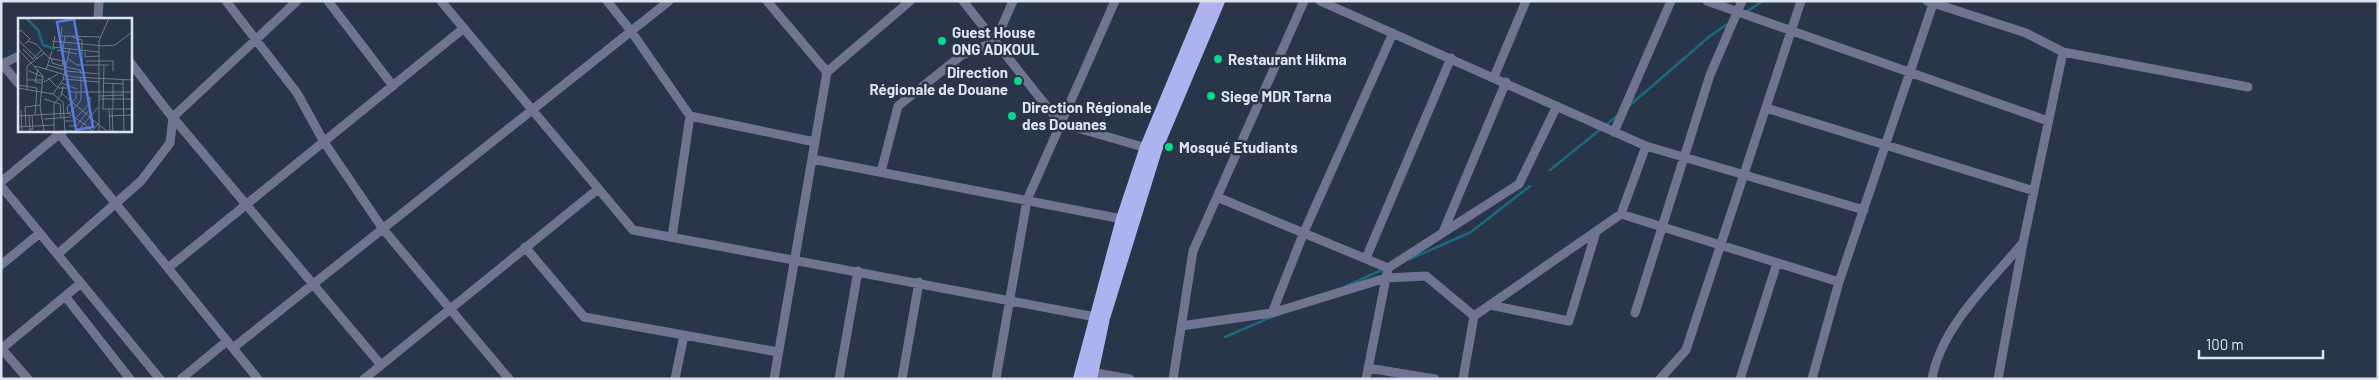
<svg xmlns="http://www.w3.org/2000/svg" width="2379" height="380" font-family="Barlow,sans-serif">
  <style>
    .lines { fill: none; stroke-linecap: round; stroke-linejoin: round }
    .stream { stroke: #1a6a7f; stroke-width: 2.5 }
    .minor { stroke: #717491; stroke-width: 9 }
    .primary { stroke: #adb3ee; stroke-width: 12 }
    .poi-dot { fill: #09d98b; stroke: #293548; stroke-width: 2 }
    .labels { text-anchor: middle; dominant-baseline: central; stroke-width: 5; stroke-linejoin: round; paint-order: stroke }
    .poi-label { font-size: 15px; font-weight: bold; fill: #dce4f0; stroke: #293548; text-anchor: start }
    .inset-river { fill: none; stroke: #1a6a7f; stroke-width: 2.5 }
    .inset-road { fill: none; stroke: #717b8b; stroke-width: 1 }
    .view { fill: #567bdf; fill-opacity: 0.15; stroke: #567bdf; stroke-width: 2.5 }
    .inset-edge { fill: none; stroke: #dce4f0; stroke-width: 2.5 }
  </style>
  <rect width="100%" height="100%" fill="#293548"/>
  <g class="lines">
    <path class="stream" d="M 1746,12 L 1763,1
      M 1629,106 L 1710,36 L 1729,23
      M 1606,125 L 1617,116
      M 1550,170 L 1602,128
      M 1410,259 L 1471,232 L 1530,186
      M 1346,286 L 1384,269
      M 1225,337 L 1274,316"/>
    <path class="minor" d="M 226,1 L 297,93 L 324,142 L 383,229 L 509,379
      M 328,1 L 393,86
      M 441,1 L 633,230 L 1101,318
      M 607,1 L 631,31 L 690,116 L 815,142
      M 767,1 L 827,72
      M 963,1 L 1060,123 L 1150,149
      M 1320,1 L 1646,146 L 1864,210
      M 1707,1 L 2048,121
      M 1927,1 L 2026,33 L 2063,52 L 2248,87
      M 98,19 L 99,1
      M 130,62 L 165,108 L 381,365
      M 1,63 L 19,84
      M 2,64 L 19,56
      M 1494,77 L 1526,1
      M 1766,108 L 2034,191
      M 56,130 L 258,379
      M 1614,132 L 1671,1
      M 812,159 L 1122,219
      M 881,172 L 898,106 L 962,55 L 995,42 L 1013,1
      M 1,182 L 64,130
      M 1,186 L 160,379
      M 1217,197 L 1388,268
      M 1621,214 L 1839,282
      M 1443,232 L 1506,82
      M 672,237 L 690,116
      M 525,247 L 584,317 L 778,352
      M 58,254 L 141,181 L 170,143 L 173,117 L 297,1
      M 1366,258 L 1451,58
      M 1,265 L 40,233
      M 168,268 L 464,28
      M 65,296 L 130,379
      M 1490,305 L 1569,321 L 1596,232
      M 1272,313 L 1386,278 L 1426,276 L 1474,316
      M 1635,313 L 1710,75 L 1742,1
      M 1181,326 L 1272,313 L 1304,232 L 1393,33
      M 1,348 L 28,379
      M 233,348 L 669,1
      M 1,349 L 81,283
      M 1368,368 L 1435,379
      M 1091,372 L 1130,379
      M 181,379 L 227,341
      M 364,379 L 598,189
      M 675,379 L 684,335
      M 774,379 L 827,72 L 910,1
      M 839,379 L 858,271
      M 902,379 L 919,282
      M 996,379 L 1027,200 L 1115,1
      M 1173,379 L 1193,251 L 1304,1
      M 1366,379 L 1388,268 L 1519,184 L 1557,106
      M 1463,379 L 1474,316 L 1621,214 L 1646,146
      M 1660,379 L 1686,350 L 1801,1
      M 1740,379 L 1777,263
      M 1812,379 L 1839,282 L 1934,1
      M 1932,379 C 1941,327 1989,283 2022,244
      M 1998,379 L 2023,243 L 2063,52"/>
    <path class="primary" d="M 1079,379 L 1122,219 L 1146,147 L 1207,1
      M 1091,379 L 1104,318 L 1156,150 L 1219,1"/>
  </g>
  <g class="poi-dot">
    <circle cx="942" cy="41" r="5"/>
    <circle cx="1218" cy="59" r="5"/>
    <circle cx="1018" cy="81" r="5"/>
    <circle cx="1211" cy="96" r="5"/>
    <circle cx="1012" cy="116" r="5"/>
    <circle cx="1169" cy="147" r="5"/>
  </g>
  <g class="labels">
    <g class="poi-label">
      <text x="952" y="32">Guest House<tspan x="952" dy="17">ONG ADKOUL</tspan></text>
      <text x="1228" y="59">Restaurant Hikma</text>
      <text x="1008" y="72" text-anchor="end">Direction<tspan x="1008" dy="17">Régionale de Douane</tspan></text>
      <text x="1221" y="96">Siege MDR Tarna</text>
      <text x="1022" y="107">Direction Régionale<tspan x="1022" dy="17">des Douanes</tspan></text>
      <text x="1179" y="147">Mosqué Etudiants</text>
    </g>
  </g>
  <g transform="translate(18 18)">
    <rect width="114" height="114" fill="#293548"/>
    <path class="inset-river" d="M 8,0 L 20,12 L 25,27 L 37,31"/>
    <path class="inset-road" d="M 0,15 L 3,12 L 12,21 L 7,26M 37,18 L 35,29 L 81,34M 44,18 L 82,19M 54,19 L 64,22 L 64,47M 0,22 L 20,41M 10,23 L 18,26 L 31,40 L 49,44M 34,23 L 85,28 L 97,27 L 114,14M 42,25 L 44,9M 0,31 L 25,58 L 22,88 L 26,113M 5,31 L 15,41 L 24,32M 39,32 L 59,36M 67,34 L 67,39 L 81,38M 44,36 L 47,18M 34,40 L 34,45 L 44,48 L 45,43M 50,41 L 59,47 L 91,47M 68,43 L 95,43 L 95,53M 29,47 L 47,52M 17,48 L 55,59 L 114,62M 48,49 L 62,52 L 63,56M 20,51 L 17,64 L 24,65M 28,52 L 34,33M 11,53 L 25,59M 47,53 L 81,56M 30,60 L 40,70 L 49,70 L 54,74 L 114,74M 45,61 L 81,64M 9,62 L 25,62M 105,62 L 106,113M 26,64 L 40,56M 43,65 L 59,71M 86,65 L 105,66M 95,66 L 95,91M 0,67 L 19,70M 0,70 L 35,76 L 45,84 L 47,113M 9,72 L 9,48 L 26,35M 42,74 L 72,99M 58,74 L 58,80 L 49,89 L 50,95 L 69,108M 35,76 L 45,62 L 52,30M 81,78 L 105,77M 26,81 L 42,86 L 43,100M 81,81 L 114,81M 81,89 L 81,113M 84,91 L 114,91M 85,91 L 86,47M 91,91 L 92,113M 94,91 L 95,113M 3,92 L 4,113M 0,97 L 1,113M 11,97 L 12,113M 17,97 L 19,70M 0,98 L 52,95 L 63,82 L 63,60M 91,98 L 114,97M 71,99 L 89,113M 26,101 L 53,99M 47,103 L 55,103 L 72,85 L 72,79M 8,108 L 7,89 L 22,87M 51,108 L 58,108 L 71,92M 0,109 L 36,107M 68,109 L 74,113 L 80,106M 12,111 L 15,111 L 14,97M 36,113 L 36,86 L 44,76 L 45,68M 43,113 L 60,113 L 81,88 L 81,23 L 91,0"/>
    <path class="view" d="M 56,1 L 75,109 L 58,112 L 39,4 Z"/>
    <rect width="114" height="114" class="inset-edge"/>
  </g>
  <rect width="2379" height="380" fill="none" stroke="#dce4f0" stroke-width="5"/>
  <path d="M2199 350v8h124v-8" fill="none" stroke="#dce4f0" stroke-width="2.5"/>
  <text x="2206" y="350" font-size="15" fill="#dce4f0" stroke="#293548" stroke-width="4" paint-order="stroke">100 m</text>
</svg>
